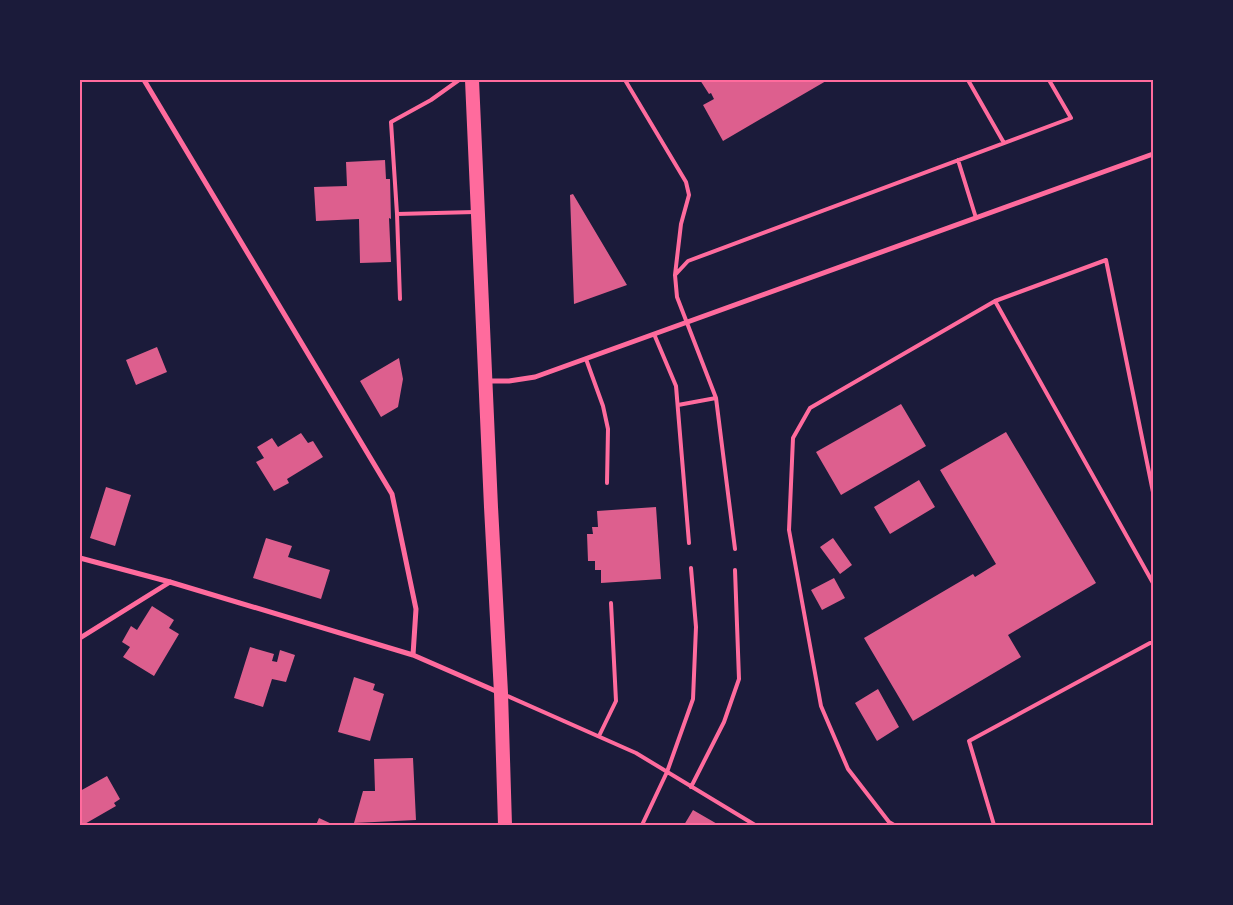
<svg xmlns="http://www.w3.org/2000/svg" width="1233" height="905" font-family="'Fira Sans Condensed',sans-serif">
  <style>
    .building { fill: #dd5f8e }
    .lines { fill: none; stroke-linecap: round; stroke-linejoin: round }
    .service { stroke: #ff6b9d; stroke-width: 4 }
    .minor { stroke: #ff6b9d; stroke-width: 5 }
    .trunk { stroke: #ff6b9d; stroke-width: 14 }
    .neatline { fill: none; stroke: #ff6b9d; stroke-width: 2 }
  </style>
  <rect width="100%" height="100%" fill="#1b1b3a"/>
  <path class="building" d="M 700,80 L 825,80 L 826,81 L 723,141 L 703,105 L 714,99 L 711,93 L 709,94 Z
    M 385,160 L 386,179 L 390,179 L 391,219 L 389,218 L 391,262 L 360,263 L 359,219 L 316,221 L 314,187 L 347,186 L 346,162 Z
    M 573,194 L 627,285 L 574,304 L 570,195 Z
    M 157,347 L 167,372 L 136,385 L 126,360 Z
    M 399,358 L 403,379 L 398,407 L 381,417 L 360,381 Z
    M 901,404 L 926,446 L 841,495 L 816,452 Z
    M 1006,432 L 1096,583 L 1008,635 L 1021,657 L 913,721 L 864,638 L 973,574 L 975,577 L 996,564 L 940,470 Z
    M 301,433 L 308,443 L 313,441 L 323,457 L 287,479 L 289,483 L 274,491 L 256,462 L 264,458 L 257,447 L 272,438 L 278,447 Z
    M 919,480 L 935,507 L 890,534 L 874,507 Z
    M 106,487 L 131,495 L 115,546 L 90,538 Z
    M 656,507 L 661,579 L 601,583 L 601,570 L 595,570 L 595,561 L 588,561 L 587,534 L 593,534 L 592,527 L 598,527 L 597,511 Z
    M 266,538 L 292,546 L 288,557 L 330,570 L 321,599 L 253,578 Z
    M 833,538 L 852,565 L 840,574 L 820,547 Z
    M 834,578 L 845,598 L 822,610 L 811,590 Z
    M 152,606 L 174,620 L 169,628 L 179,634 L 154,676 L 123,657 L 130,647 L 122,642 L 131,626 L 137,630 Z
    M 250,647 L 274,654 L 272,661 L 277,662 L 280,650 L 295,655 L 286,682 L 272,679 L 263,707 L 234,698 Z
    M 354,677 L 375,684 L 373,690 L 384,694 L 370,741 L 338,732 Z
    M 878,689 L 899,727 L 877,741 L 855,703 Z
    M 413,758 L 416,820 L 354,823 L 363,791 L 375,791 L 374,759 Z
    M 107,776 L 120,799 L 114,803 L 116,806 L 83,825 L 80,825 L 80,791 Z
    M 693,810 L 719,825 L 684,825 Z
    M 319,818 L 334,825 L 316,825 Z"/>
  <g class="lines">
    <path class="service" d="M 459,80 L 431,100 L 391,122 L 397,214 L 475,212
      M 625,80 L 686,182 L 689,195 L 681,224 L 675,275 L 677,297 L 716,398 L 735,549
      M 968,80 L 1004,143
      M 958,160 L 976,218
      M 397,214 L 400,299
      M 675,275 L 688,261 L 1071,118 L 1049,80
      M 995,301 L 1106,260 L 1153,492
      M 654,334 L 676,386 L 689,543
      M 586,359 L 603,406 L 608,429 L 607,483
      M 678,405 L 716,398
      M 503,694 L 636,753 L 755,825
      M 599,736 L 616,701 L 611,603
      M 691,787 L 724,722 L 739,679 L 735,570
      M 642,825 L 667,772 L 693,699 L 696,627 L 691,568
      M 894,825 L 889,822 L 848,769 L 821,706 L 789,530 L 793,438 L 810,408 L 995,301 L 1153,583
      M 994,825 L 969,741 L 1150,643 L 1153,643"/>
    <path class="minor" d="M 144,80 L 392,494 L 416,609 L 413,655
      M 488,381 L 509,381 L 535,377 L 1153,154
      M 80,558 L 170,582 L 413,655 L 498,692
      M 80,638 L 170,582"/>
    <path class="trunk" d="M 472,80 L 491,507 L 501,693 L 505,825"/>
  </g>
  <rect width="1233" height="905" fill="none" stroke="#1b1b3a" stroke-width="162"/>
  <rect x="81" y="81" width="1071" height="743" class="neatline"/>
</svg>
